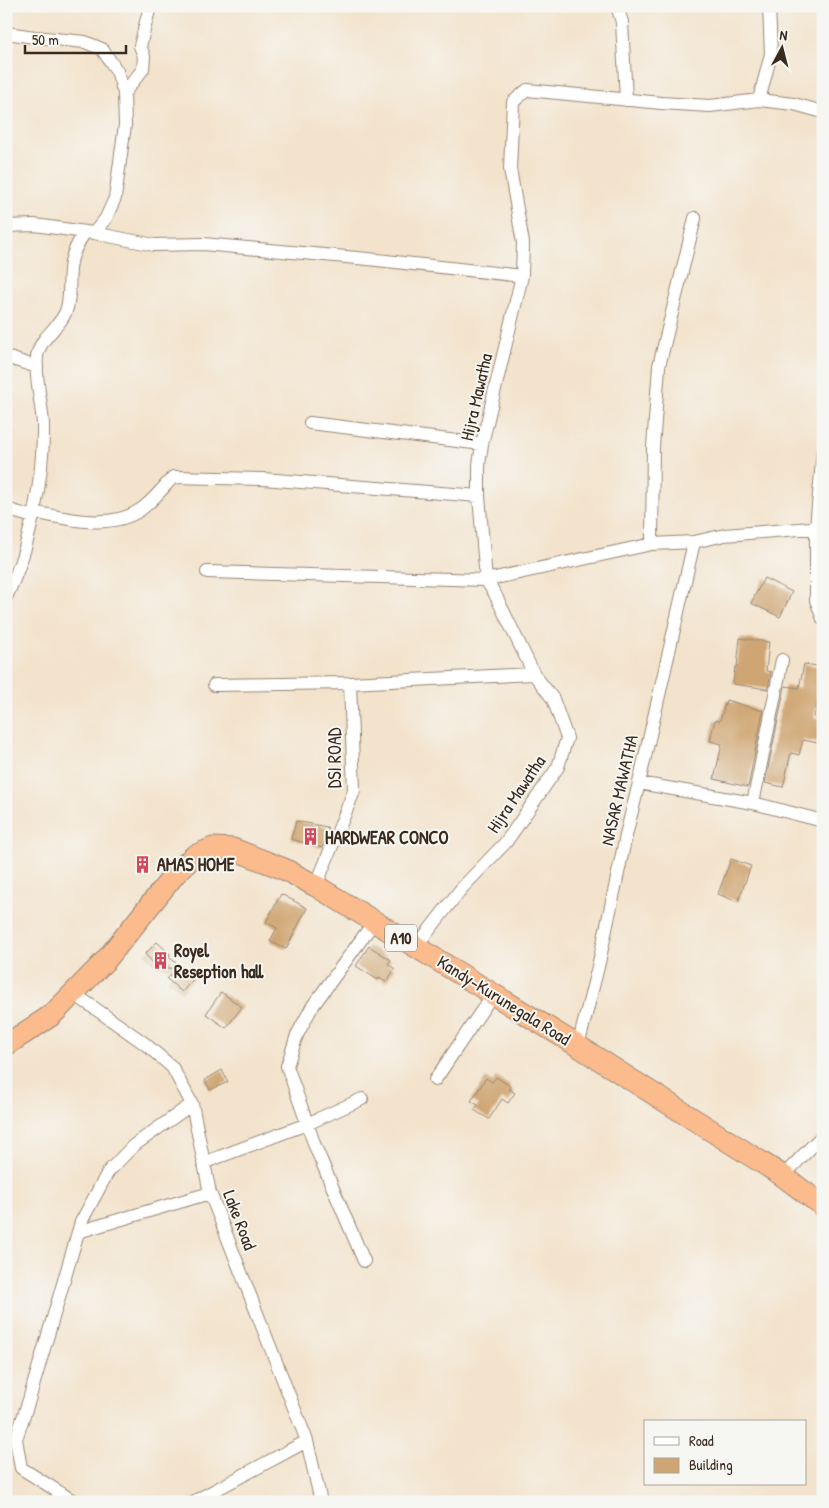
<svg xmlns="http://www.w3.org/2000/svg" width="829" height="1508" font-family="'Patrick Hand',sans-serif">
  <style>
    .building { fill: #cfa673 }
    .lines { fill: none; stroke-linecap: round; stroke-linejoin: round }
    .minor-casing { stroke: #978675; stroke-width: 14 }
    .trunk-casing { stroke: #978675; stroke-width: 23 }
    .minor { stroke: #fff; stroke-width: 12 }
    .trunk { stroke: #fbbb8d; stroke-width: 21 }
    .labels { text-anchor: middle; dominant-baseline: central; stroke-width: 4; stroke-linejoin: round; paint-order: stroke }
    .shield { fill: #f6f6f2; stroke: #73675e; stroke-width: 1 }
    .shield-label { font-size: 16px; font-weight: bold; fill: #3b2a1e }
    .street-label { font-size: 18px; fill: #3b2a1e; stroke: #f6f6f2 }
    .poi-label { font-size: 18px; font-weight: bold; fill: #3b2a1e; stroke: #f6f6f2; text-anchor: start }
  </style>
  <rect width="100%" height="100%" fill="#f6f6f2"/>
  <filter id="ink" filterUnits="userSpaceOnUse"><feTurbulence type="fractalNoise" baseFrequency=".02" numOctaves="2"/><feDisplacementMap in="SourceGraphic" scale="10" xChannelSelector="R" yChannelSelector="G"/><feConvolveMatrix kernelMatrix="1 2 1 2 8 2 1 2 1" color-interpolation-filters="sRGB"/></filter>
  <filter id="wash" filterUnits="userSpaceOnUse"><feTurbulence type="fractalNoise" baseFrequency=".0096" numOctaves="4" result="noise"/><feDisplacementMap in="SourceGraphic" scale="20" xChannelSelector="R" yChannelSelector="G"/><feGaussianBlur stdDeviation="1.12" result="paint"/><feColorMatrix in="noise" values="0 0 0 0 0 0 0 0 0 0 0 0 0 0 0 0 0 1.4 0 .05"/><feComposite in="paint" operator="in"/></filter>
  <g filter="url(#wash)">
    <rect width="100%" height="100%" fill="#f3e3cc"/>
    <g id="blocks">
      <path class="building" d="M 764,578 L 792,592 L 780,617 L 751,603 Z
        M 740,638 L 769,642 L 766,671 L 771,672 L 768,689 L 733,684 L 735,667 L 737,667 Z
        M 804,664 L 823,667 L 823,675 L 814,718 L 823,720 L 823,744 L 803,740 L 799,755 L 791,753 L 783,787 L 765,783 L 785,686 L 799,688 Z
        M 726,700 L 763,711 L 748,787 L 714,779 L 722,744 L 710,741 L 715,720 L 720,721 Z
        M 296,821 L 327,827 L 329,831 L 322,848 L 291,839 Z
        M 731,859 L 751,866 L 738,902 L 718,894 Z
        M 281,894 L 307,908 L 286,949 L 270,941 L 277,928 L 266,922 Z
        M 157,942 L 170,954 L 169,957 L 194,978 L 182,992 L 167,979 L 176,969 L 156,966 L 145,954 Z
        M 369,946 L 391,960 L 388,964 L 395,969 L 386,982 L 379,978 L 378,980 L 356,966 Z
        M 221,992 L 242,1007 L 226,1028 L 206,1014 Z
        M 222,1070 L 228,1082 L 210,1090 L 205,1080 Z
        M 496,1077 L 510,1086 L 509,1089 L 515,1093 L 508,1103 L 502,1099 L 489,1119 L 474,1110 L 478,1105 L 471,1101 L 486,1078 L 492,1082 Z"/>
    </g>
  </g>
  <g filter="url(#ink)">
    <use href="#blocks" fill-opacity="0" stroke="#978675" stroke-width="1"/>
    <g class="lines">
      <defs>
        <path id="minor" d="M 617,6 L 622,22 L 626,100
          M 6,33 L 35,37 L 85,42 L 102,49 L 117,71 L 124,93 L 125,125 L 115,198 L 106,218 L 94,233 L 85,232 C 79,241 73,251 71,262 C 68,277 71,293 67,308 C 63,325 43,334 38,352 C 33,368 42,405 43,424 C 44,477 30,549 6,597
          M 124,93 L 143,69 L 144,56 L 140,46 L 150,6
          M 759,100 L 771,54 L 769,6
          M 6,226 L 35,225 L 85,232
          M 94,233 L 154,245 L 203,244 L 368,259 L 522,276
          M 6,357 L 37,367
          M 310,423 L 482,444
          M 823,450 L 816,528 L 816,600 L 823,619
          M 6,509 L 33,517
          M 34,512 C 66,519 111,530 140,510 C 152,502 163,488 173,477 L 263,479 L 479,496
          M 652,544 L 653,447 L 659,366 L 695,218
          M 207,572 L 486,580 L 652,544 L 694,542 L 725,535 L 823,527
          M 214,685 L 350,683 L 534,674
          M 639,783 L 753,803 L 823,821
          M 753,803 L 782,660
          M 316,886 L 354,791 L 350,683
          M 416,947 L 461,889 L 506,842 L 558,767 L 567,738 L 553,699 L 534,674 L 495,594 L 486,580 L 479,496 L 479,465 L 482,444 L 522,276 L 523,243 L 510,169 L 513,102 L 527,90 L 661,103 L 710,106 L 759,100 L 794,104 L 823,112
          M 73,993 L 144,1043 L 172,1067 L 192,1104 L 210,1193 L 307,1441 L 321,1502
          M 578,1046 L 598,967 L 627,831 L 639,783 L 694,542
          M 435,1080 L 493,994
          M 203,1163 L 307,1124 L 362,1099
          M 783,1176 L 823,1135
          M 78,1232 L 210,1193
          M 364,1261 L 315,1146 L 287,1066 L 297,1035 L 312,1007 L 374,922
          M 59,1492 L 75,1502
          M 57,1502 L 59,1492 L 21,1468 L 16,1439 L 29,1400 L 81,1222 L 108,1172 L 133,1146 L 192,1104
          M 193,1502 L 307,1441"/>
        <path id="trunk" d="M 6,1045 L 52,1015 L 106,960 L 175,874 L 194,856 L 213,848 L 233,849 L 284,869 L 316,886 L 416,947 L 578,1046 L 783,1176 L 823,1206"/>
      </defs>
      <use href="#minor" class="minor-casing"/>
      <use href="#trunk" class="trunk-casing"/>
      <use href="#minor" class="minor"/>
      <use href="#trunk" class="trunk"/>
    </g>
  </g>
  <defs>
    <symbol id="building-bare" viewBox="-9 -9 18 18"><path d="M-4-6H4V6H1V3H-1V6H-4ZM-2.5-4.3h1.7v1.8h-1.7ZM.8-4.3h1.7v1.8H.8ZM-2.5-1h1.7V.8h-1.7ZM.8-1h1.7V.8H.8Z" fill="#d1495b" stroke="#f6f6f2" stroke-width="2.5" paint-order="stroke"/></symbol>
  </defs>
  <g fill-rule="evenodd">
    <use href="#building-bare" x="298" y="824" width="25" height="25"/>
    <use href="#building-bare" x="130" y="852" width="25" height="25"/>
    <use href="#building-bare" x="148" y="948" width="25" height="25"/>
  </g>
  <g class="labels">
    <rect class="shield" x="385" y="924.5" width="32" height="27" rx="4"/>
    <g class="shield-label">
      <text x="401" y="938">A10</text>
    </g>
    <g class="street-label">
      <text transform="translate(476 397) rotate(-77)">Hijra Mawatha</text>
      <text transform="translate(334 758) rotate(-90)">DSI ROAD</text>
      <text transform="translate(619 790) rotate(-77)">NASAR MAWATHA</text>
      <text transform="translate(516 794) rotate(-56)">Hijra Mawatha</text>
      <text transform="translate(504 1000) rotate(32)">Kandy-Kurunegala Road</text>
      <text transform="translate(240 1220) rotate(69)">Lake Road</text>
    </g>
    <g class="poi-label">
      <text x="325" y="837">HARDWEAR CONCO</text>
      <text x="157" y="864">AMAS HOME</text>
      <text x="174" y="950">Royel<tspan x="174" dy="21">Reseption hall</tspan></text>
    </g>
  </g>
  <rect width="829" height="1508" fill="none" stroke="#f6f6f2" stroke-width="25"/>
  <rect x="644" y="1420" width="162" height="65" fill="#f6f6f2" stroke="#aba49d"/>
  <rect x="654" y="1437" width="25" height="8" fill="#ffffff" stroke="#aba49d"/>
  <text x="689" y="1446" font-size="15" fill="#3b2a1e">Road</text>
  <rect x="654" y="1458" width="25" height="15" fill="#cfa673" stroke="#aba49d"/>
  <text x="689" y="1470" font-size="15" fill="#3b2a1e">Building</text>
  <g transform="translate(782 48) rotate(7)" stroke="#f6f6f2" stroke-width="4" paint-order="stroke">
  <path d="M0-4L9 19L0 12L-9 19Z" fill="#3b2a1e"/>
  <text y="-8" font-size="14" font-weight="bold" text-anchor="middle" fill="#3b2a1e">N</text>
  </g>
  <path d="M25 45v8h101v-8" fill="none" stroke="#3b2a1e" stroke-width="2.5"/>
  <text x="32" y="45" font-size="15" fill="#3b2a1e" stroke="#f6f6f2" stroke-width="4" paint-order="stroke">50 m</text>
</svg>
